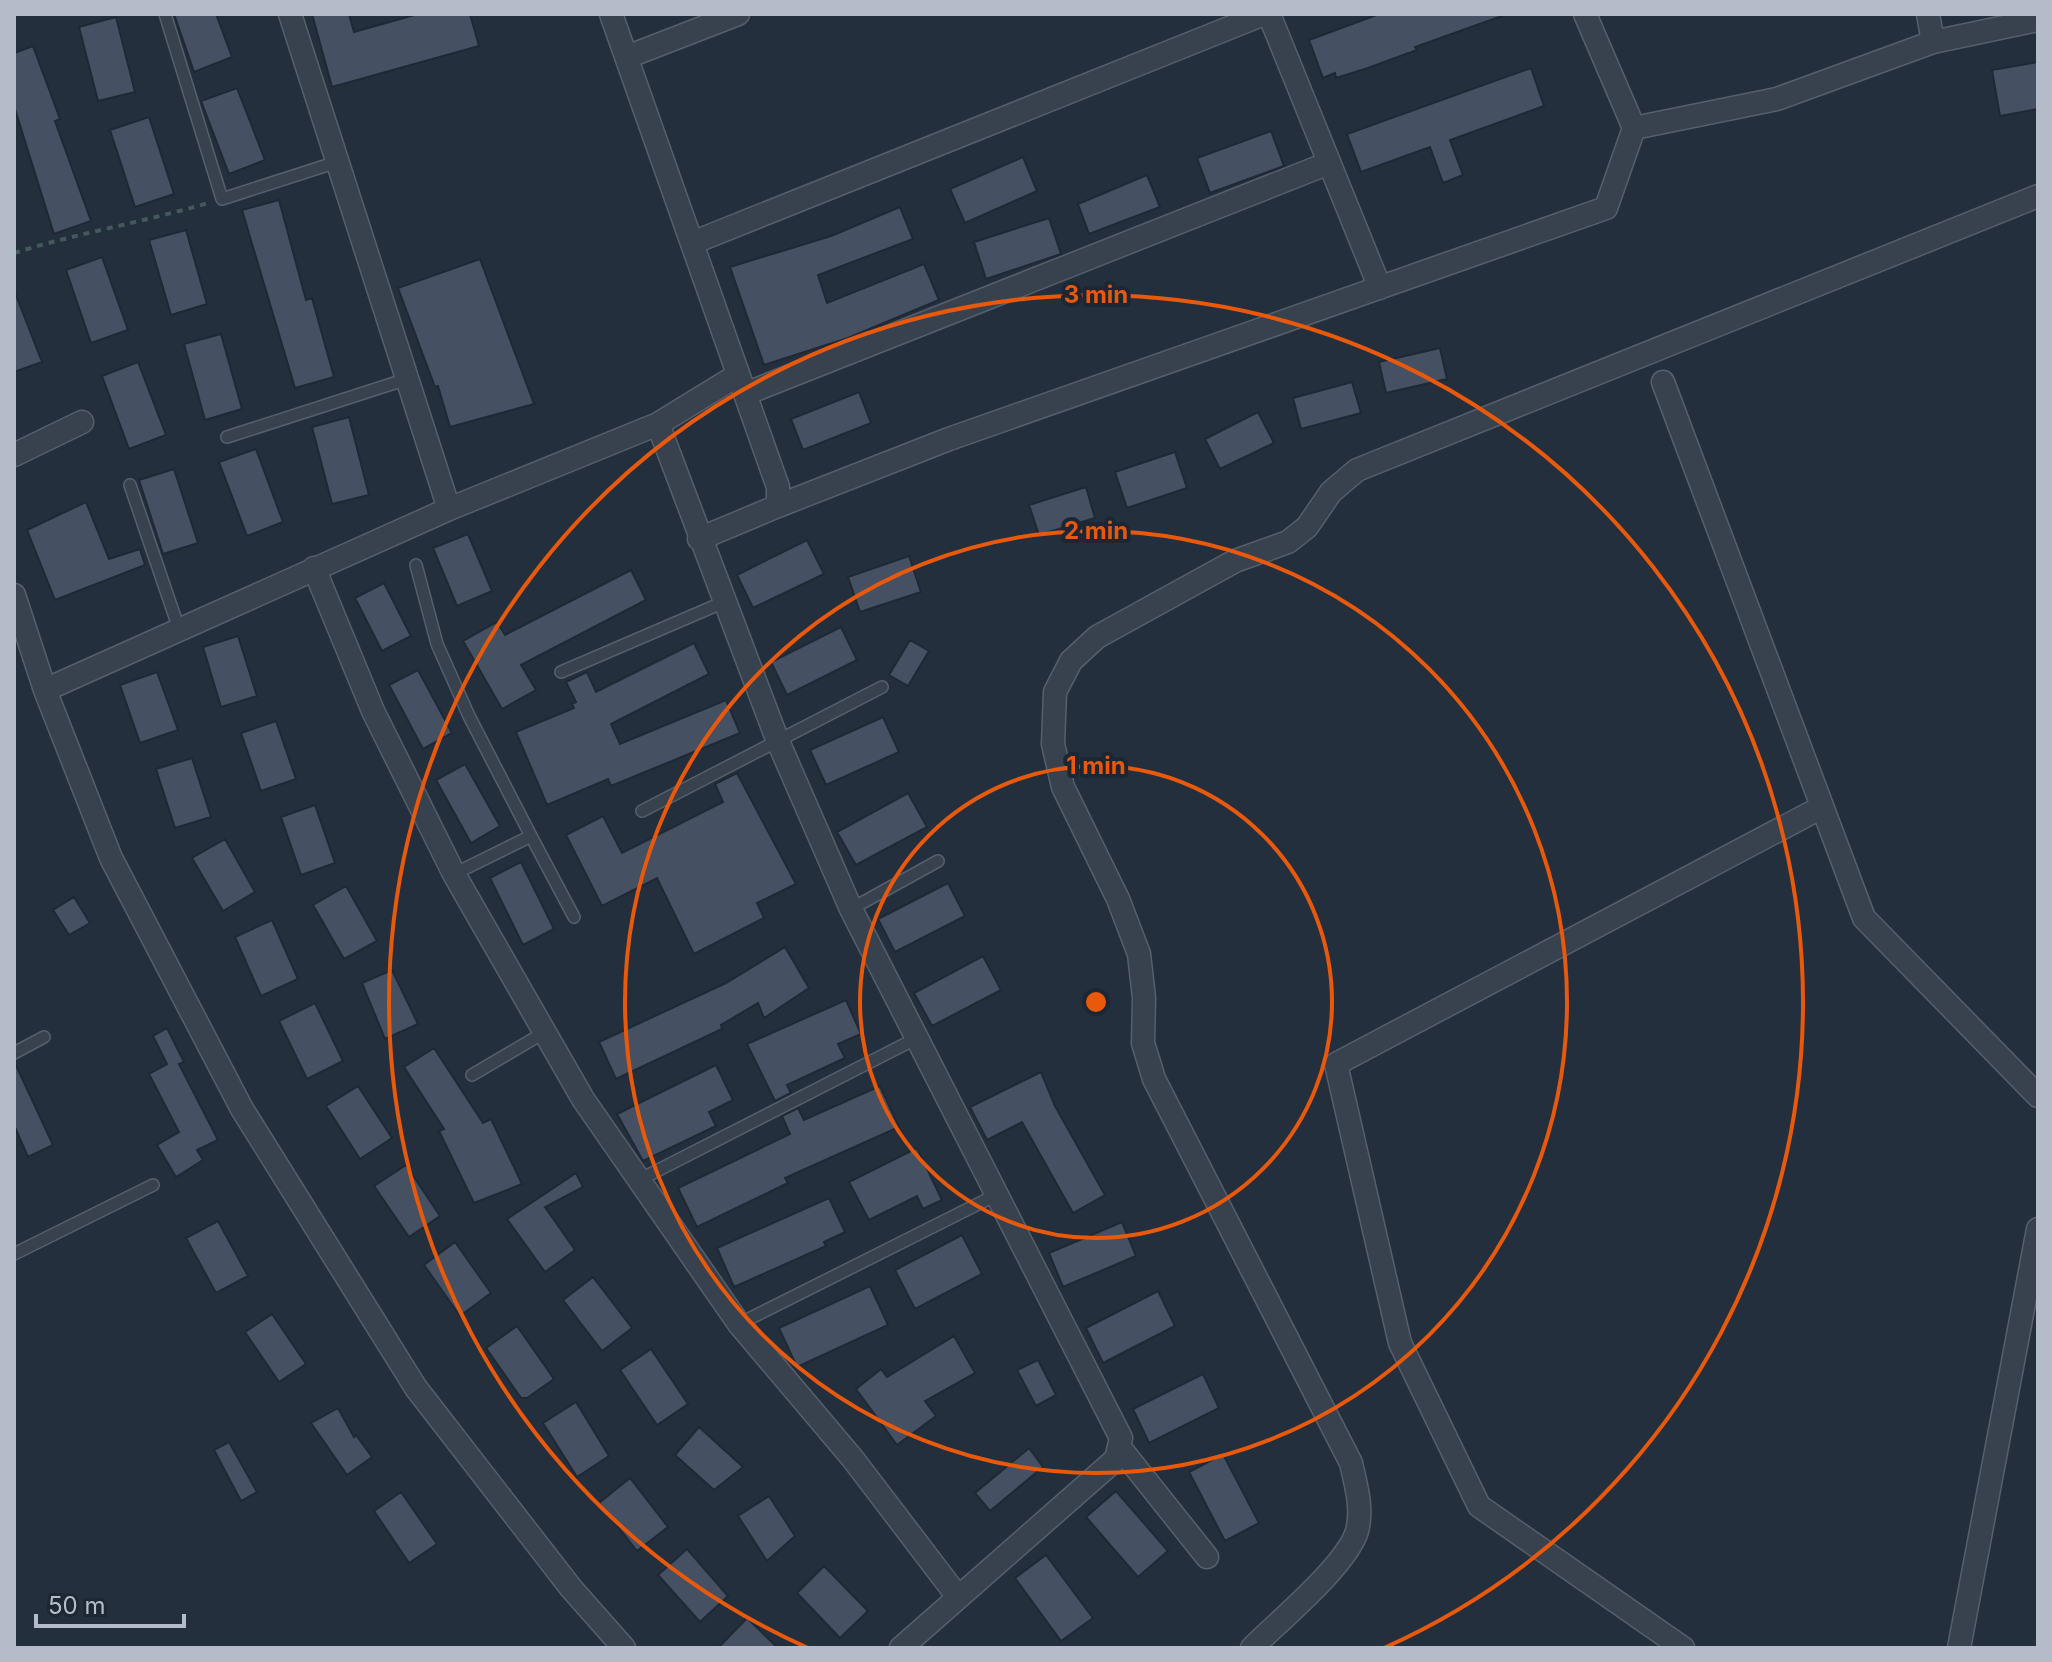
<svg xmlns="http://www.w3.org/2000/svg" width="2052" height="1662" font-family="Inter,sans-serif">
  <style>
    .building { fill: #455162; stroke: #1f2835; stroke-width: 2 }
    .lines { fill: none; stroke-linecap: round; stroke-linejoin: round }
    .lane-casing { stroke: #565f6c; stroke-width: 14 }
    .street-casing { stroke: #565f6c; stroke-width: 25 }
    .path { stroke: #44595c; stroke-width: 4; stroke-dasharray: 6 6; stroke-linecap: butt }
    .lane { stroke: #38414e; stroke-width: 11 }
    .street { stroke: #38414e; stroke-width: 22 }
    .ring { fill: none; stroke: #e8590c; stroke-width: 4 }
    .centre { fill: #e8590c; stroke: #1d2633; stroke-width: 4 }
    .ring-label { font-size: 24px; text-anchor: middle; font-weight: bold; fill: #e8590c; stroke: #1d2633; stroke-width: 8; stroke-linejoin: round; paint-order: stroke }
  </style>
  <rect width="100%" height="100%" fill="#242f3e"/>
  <path class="building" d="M 174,14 L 216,14 L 232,57 L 194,72 Z
    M 312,14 L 349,14 L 354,32 L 418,14 L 470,14 L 479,46 L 332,87 Z
    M 1379,14 L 1502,14 L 1502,16 L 1415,47 L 1417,50 L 1368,68 L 1336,78 L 1335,73 L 1323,78 L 1309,40 Z
    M 116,17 L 135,92 L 98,101 L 79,27 Z
    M 33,46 L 60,119 L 55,121 L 91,221 L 54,234 L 14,106 L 14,53 Z
    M 2038,62 L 2038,109 L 2000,116 L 1992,70 Z
    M 1531,68 L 1544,106 L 1450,140 L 1463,175 L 1443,183 L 1430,147 L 1361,172 L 1347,134 Z
    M 237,88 L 265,160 L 229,174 L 201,101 Z
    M 149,117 L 174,194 L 135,207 L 110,130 Z
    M 1271,131 L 1284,166 L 1210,193 L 1197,158 Z
    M 1023,157 L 1037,191 L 965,223 L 950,189 Z
    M 1147,175 L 1160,207 L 1089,234 L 1078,204 Z
    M 279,200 L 306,300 L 312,298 L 334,377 L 295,388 L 242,210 Z
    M 900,207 L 913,239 L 818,275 L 827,303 L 924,264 L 939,300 L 848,338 L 764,365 L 730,267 L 831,236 Z
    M 1049,218 L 1061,254 L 986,279 L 974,242 Z
    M 186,230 L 207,304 L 171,315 L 149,240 Z
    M 102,257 L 128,330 L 91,343 L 66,270 Z
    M 480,259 L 534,404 L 450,427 L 438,386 L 435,387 L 398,288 Z
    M 14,290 L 42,362 L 14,372 Z
    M 221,334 L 242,409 L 205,420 L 184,344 Z
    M 1440,348 L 1447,379 L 1386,393 L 1379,362 Z
    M 138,362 L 166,435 L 129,449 L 102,376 Z
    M 1352,382 L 1361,413 L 1301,429 L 1293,398 Z
    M 859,392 L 871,423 L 803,450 L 791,419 Z
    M 1258,412 L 1274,443 L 1220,469 L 1205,439 Z
    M 349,417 L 369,495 L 332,504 L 312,427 Z
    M 256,449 L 283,522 L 247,536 L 219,462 Z
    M 1175,452 L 1187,488 L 1127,508 L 1115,472 Z
    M 174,469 L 198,543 L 163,554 L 139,480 Z
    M 1086,487 L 1095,518 L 1039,535 L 1029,505 Z
    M 86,502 L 109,559 L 140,549 L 145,565 L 55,600 L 27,530 Z
    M 468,534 L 492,591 L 457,606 L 433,548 Z
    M 807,540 L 824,574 L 753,608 L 737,575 Z
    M 909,556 L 921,592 L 860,612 L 848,577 Z
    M 631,570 L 646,600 L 521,665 L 536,690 L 502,709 L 463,641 L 497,622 L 505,635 Z
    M 384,583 L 411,636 L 382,651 L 355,598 Z
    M 841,627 L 857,660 L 787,695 L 771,662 Z
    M 238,636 L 257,696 L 221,707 L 203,647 Z
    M 910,640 L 929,651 L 908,686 L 889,675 Z
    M 694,643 L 709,674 L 611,724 L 620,744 L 726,700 L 740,733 L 611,786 L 608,779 L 547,805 L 516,732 L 574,708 L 572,704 L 576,702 L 566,682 L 587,672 L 596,692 Z
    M 418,670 L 452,733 L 423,749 L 389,685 Z
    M 157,672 L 178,730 L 140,743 L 120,685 Z
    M 883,717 L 899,752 L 826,785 L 810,750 Z
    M 276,721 L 296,779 L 261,791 L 241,733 Z
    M 192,758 L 211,817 L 175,828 L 156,769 Z
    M 465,764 L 500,826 L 471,843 L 436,780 Z
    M 737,773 L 796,884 L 757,903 L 764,918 L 694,954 L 657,878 L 602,906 L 566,835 L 603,816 L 622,853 L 723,802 L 715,784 Z
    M 908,793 L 927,827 L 856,865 L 837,832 Z
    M 315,805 L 335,863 L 301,875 L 281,817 Z
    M 225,839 L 255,892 L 223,911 L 192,858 Z
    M 521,862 L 554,929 L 523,945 L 490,878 Z
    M 948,883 L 965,916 L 895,952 L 878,919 Z
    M 346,886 L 377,941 L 344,959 L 313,905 Z
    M 74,897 L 90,923 L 69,935 L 53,910 Z
    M 272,920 L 298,979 L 261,996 L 235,937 Z
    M 785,947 L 809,988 L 764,1018 L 758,1003 L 721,1025 L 722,1029 L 616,1079 L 599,1042 L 726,983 Z
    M 983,956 L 1001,990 L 932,1026 L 914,993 Z
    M 392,970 L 418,1024 L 385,1039 L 362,983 Z
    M 846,1000 L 861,1034 L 838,1044 L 845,1058 L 787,1085 L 791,1093 L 775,1101 L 747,1044 Z
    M 315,1003 L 343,1061 L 307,1079 L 279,1021 Z
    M 167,1028 L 184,1062 L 179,1064 L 218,1140 L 197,1150 L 203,1160 L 176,1177 L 157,1145 L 179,1132 L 149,1074 L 167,1064 L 153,1036 Z
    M 434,1048 L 483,1123 L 491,1119 L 522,1184 L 474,1203 L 439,1131 L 444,1129 L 404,1067 Z
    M 14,1061 L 53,1145 L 28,1157 L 14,1125 Z
    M 716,1065 L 733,1100 L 709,1112 L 716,1126 L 643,1161 L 617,1114 Z
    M 1041,1072 L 1055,1106 L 1105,1195 L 1073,1213 L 1022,1122 L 987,1140 L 970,1107 Z
    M 358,1086 L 392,1138 L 360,1159 L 326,1106 Z
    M 880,1086 L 899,1127 L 785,1178 L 788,1183 L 697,1227 L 678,1188 L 790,1134 L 782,1116 L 798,1108 L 804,1120 Z
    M 917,1148 L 942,1200 L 923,1209 L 917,1196 L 869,1220 L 849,1182 Z
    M 406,1165 L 440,1216 L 409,1237 L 374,1186 Z
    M 576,1173 L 583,1187 L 545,1207 L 575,1250 L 545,1272 L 507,1219 Z
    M 829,1198 L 845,1232 L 824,1242 L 826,1246 L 734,1287 L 717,1248 Z
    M 218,1221 L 248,1276 L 216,1293 L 186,1238 Z
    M 1122,1222 L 1136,1256 L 1063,1287 L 1049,1253 Z
    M 962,1235 L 982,1274 L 915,1309 L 895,1270 Z
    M 455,1242 L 491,1293 L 460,1316 L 424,1265 Z
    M 593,1277 L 632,1328 L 602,1351 L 563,1300 Z
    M 870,1286 L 888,1325 L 797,1367 L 779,1328 Z
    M 1158,1291 L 1175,1326 L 1103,1363 L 1086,1328 Z
    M 272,1314 L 306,1364 L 279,1382 L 245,1332 Z
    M 517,1326 L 554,1379 L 527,1398 L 521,1398 L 486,1348 Z
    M 954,1336 L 975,1373 L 925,1401 L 936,1416 L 897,1445 L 856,1389 L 881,1369 L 887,1377 Z
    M 651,1349 L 688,1404 L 657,1425 L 620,1370 Z
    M 1038,1360 L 1056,1395 L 1036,1406 L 1017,1370 Z
    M 1203,1374 L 1219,1408 L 1149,1443 L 1133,1409 Z
    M 576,1402 L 609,1456 L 577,1477 L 543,1423 Z
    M 338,1408 L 354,1437 L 356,1435 L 372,1457 L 347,1475 L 311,1423 Z
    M 699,1427 L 743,1467 L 714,1490 L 675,1455 Z
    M 229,1442 L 257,1492 L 241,1501 L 214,1450 Z
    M 1029,1448 L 1043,1467 L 990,1511 L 975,1493 Z
    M 1223,1454 L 1259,1523 L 1225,1541 L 1189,1472 Z
    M 630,1478 L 668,1527 L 637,1551 L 599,1503 Z
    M 1116,1491 L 1168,1551 L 1138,1577 L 1086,1517 Z
    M 401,1492 L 437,1544 L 409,1563 L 374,1511 Z
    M 769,1496 L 795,1536 L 767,1561 L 738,1516 Z
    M 687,1549 L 728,1596 L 700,1622 L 658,1575 Z
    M 1046,1555 L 1093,1618 L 1061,1641 L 1015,1578 Z
    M 824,1566 L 868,1611 L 840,1638 L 797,1593 Z
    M 747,1618 L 778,1648 L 718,1648 Z"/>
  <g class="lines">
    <defs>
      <path id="lane" d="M 165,14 L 222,199 L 337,162
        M 227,437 L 407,379
        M 130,485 L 179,629
        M 416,565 L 437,644 L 469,716 L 531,836
        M 561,672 L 724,602
        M 642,811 L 882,687
        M 454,874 L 531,836 L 574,917
        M 851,909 L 938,861
        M 14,1053 L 44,1037
        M 472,1075 L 545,1032
        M 639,1180 L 917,1038
        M 14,1254 L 153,1185
        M 739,1324 L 996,1195"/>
      <path id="street" d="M 611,14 L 778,487 L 778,506 L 699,539
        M 1269,14 L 1380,288
        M 1928,14 L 1933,42
        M 627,57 L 738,14
        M 1634,128 L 1777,99 L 1933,42 L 2038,20
        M 692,243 L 1264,14
        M 1663,382 L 1864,918 L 2038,1096
        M 745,394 L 1329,163
        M 658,424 L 777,739 L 851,909 L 1121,1438 L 1116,1459 L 901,1648
        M 14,455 L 82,422
        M 778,506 L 949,439 L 1606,208 L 1634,128 L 1585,14
        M 449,509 L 658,424 L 738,375
        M 314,568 L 373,711 L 454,874 L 583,1099 L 739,1324 L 853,1459 L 958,1597
        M 14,595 L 45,690 L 449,509 L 290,14
        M 45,690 L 111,858 L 242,1109 L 416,1388 L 571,1588 L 624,1648
        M 1121,1449 L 1207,1557
        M 1252,1648 C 1279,1621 1347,1565 1357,1531 C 1363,1509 1356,1485 1351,1463 L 1154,1079 L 1143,1043 L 1144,998 L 1139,954 L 1118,899 L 1063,787 L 1053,744 L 1055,692 L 1071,661 L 1097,637 L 1235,561 L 1288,542 L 1307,527 L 1331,492 L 1357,470 L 2038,196
        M 1683,1648 L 1479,1506 L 1400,1343 L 1336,1064 L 1822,807
        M 1959,1648 L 2038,1229"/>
    </defs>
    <use href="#lane" class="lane-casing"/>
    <use href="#street" class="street-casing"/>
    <path class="path" d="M 14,253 C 78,233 144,222 208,203"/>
    <use href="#lane" class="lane"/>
    <use href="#street" class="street"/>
  </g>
  <g class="ring">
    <circle cx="1096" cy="1002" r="236"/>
    <circle cx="1096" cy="1002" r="471"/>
    <path d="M808 1648A707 707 0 1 1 1384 1648"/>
  </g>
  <circle cx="1096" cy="1002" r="12" class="centre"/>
  <g class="ring-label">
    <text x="1096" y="303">3 min</text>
    <text x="1096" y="539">2 min</text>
    <text x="1096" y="774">1 min</text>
  </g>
  <rect width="2052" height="1662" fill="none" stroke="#b4bcc9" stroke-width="32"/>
  <path d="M36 1614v12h148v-12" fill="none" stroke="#b4bcc9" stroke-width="4"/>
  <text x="48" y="1614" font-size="24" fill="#b4bcc9" stroke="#1d2633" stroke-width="6" paint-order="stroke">50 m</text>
</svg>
